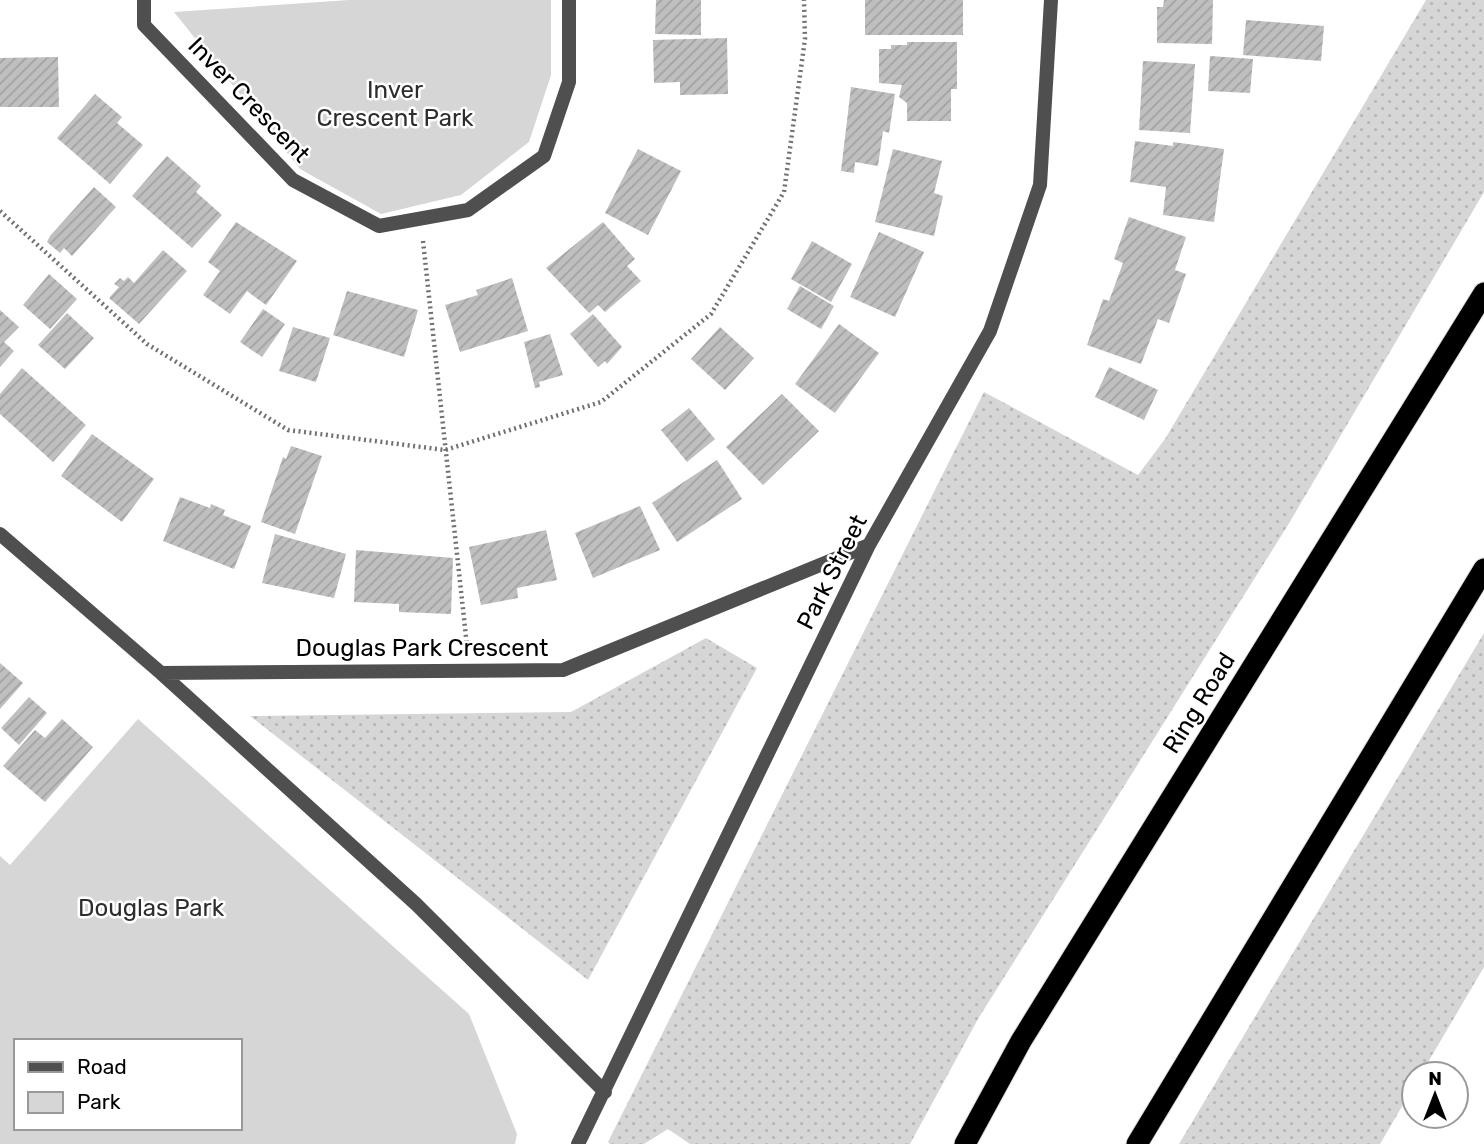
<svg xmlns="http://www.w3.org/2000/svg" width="1484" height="1144" font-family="Rubik,sans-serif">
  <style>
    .grass { fill: url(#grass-dots) }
    .green { fill: #d6d6d6; fill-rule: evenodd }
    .building { fill: url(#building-hatch) }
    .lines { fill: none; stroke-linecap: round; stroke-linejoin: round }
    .highway-casing { stroke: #dbdbdb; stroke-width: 23 }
    .path { stroke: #717171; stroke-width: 4.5; stroke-dasharray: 2 3.5; stroke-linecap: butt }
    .street { stroke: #4f4f4f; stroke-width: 14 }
    .highway { stroke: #000; stroke-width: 21 }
    .labels { text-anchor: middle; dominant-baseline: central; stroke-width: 5; stroke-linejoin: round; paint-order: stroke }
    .park-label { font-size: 24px; fill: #2d2d2d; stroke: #fff }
    .street-label { font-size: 24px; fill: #000; stroke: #fff }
  </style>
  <defs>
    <pattern id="grass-dots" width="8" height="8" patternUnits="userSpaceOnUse" patternTransform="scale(1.75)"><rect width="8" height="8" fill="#d6d6d6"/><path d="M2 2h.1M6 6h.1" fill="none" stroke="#b6b6b6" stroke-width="1.8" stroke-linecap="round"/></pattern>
    <pattern id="building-hatch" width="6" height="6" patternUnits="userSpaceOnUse" patternTransform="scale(1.75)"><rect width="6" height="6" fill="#bfbfbf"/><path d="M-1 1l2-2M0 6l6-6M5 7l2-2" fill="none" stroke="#a2a2a2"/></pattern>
  </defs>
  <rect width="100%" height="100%" fill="#fff"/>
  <path class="grass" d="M 1426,0 L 1484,0 L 1484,192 L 1288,525 L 978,1019 L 910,1144 L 690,1144 L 668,1129 L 644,1144 L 610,1144 L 608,1142 L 984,392 L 1138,475 L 1165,439 Z
    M 1484,633 L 1484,967 L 1421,1074 L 1414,1074 L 1414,1086 L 1380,1144 L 1179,1144 Z
    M 706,638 L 757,668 L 588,980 L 250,716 L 571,712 Z"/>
  <path class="green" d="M 349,0 L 551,0 L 551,75 L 529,142 L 461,195 L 381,214 L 300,169 L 174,12 Z
    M 138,719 L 469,1014 L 517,1134 L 515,1144 L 0,1144 L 0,856 L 10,865 ZM 16,1041 L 240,1041 L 240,1128 L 16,1128 Z"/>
  <path class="building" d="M 656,0 L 701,0 L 701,35 L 655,34 Z
    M 865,0 L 963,0 L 963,35 L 865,35 Z
    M 1164,0 L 1213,0 L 1212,44 L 1157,43 L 1157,7 L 1163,7 Z
    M 1246,20 L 1324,26 L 1321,61 L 1243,55 Z
    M 727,38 L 728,94 L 680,95 L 680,82 L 654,83 L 653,40 Z
    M 907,42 L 957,42 L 957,89 L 951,89 L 951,121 L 907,121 L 907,103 L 899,97 L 902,85 L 879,83 L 879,49 L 891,49 L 891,45 L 907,45 Z
    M 1210,56 L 1253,59 L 1250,93 L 1208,91 Z
    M 58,57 L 59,107 L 0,107 L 0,58 Z
    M 1143,61 L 1195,64 L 1190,133 L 1139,130 Z
    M 851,87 L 895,94 L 889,133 L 883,131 L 878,166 L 855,162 L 854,173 L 841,171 Z
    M 95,94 L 122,117 L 117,123 L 143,145 L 110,184 L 57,138 Z
    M 1135,141 L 1173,146 L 1173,142 L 1224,149 L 1214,222 L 1163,215 L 1166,187 L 1130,182 Z
    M 638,149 L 681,171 L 648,235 L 605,213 Z
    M 893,149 L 942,161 L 934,193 L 943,196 L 934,236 L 875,222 Z
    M 167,156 L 201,186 L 196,192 L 222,215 L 192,248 L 132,196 Z
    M 94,187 L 116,207 L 72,256 L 64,248 L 60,253 L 47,242 L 50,236 Z
    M 1129,217 L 1186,237 L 1175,270 L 1186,274 L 1169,323 L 1158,319 L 1141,364 L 1087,345 L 1103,299 L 1109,301 L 1123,263 L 1114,259 Z
    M 236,222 L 297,261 L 266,305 L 247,291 L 230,314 L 203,295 L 220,271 L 208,262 Z
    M 603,222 L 635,259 L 627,266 L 641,281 L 605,312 L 598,305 L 589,313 L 546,268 Z
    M 879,232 L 924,252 L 895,317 L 850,297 Z
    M 812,241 L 852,264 L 831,302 L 791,279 Z
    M 163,250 L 187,271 L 139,324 L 109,298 L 119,287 L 114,284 L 120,278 L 124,281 L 128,277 L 134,283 Z
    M 49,274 L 77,299 L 50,329 L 23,305 Z
    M 512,278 L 528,331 L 460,352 L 445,305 L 478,295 L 476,290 Z
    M 800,286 L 834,306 L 821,329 L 787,309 Z
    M 347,291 L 418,310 L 404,357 L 333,335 Z
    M 263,309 L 285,324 L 262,357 L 240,342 Z
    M 0,310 L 19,327 L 4,342 L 14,351 L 0,367 Z
    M 67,313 L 94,338 L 65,369 L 38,345 Z
    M 593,314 L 622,347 L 607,364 L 605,361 L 598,367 L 570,334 Z
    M 839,324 L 879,353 L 835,413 L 795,384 Z
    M 293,327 L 330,338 L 316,382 L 279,371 Z
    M 720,327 L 754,358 L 725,390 L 691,359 Z
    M 550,334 L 563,375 L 539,382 L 540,387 L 535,388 L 524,342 Z
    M 1109,367 L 1158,390 L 1144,420 L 1095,397 Z
    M 22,368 L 86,425 L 53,462 L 0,414 L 0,394 Z
    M 782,394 L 819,431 L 763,485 L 726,447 Z
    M 689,408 L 715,439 L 687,462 L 661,430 Z
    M 92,434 L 154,479 L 122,522 L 61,476 Z
    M 291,446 L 322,456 L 295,534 L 261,522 L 283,457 L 286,459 Z
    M 717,460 L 742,499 L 677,542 L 652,503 Z
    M 180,497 L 210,508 L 211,504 L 225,510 L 223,515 L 251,526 L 234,569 L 163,541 Z
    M 640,506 L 660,550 L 593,578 L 575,533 Z
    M 546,530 L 557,580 L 517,588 L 518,598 L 481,605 L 469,547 Z
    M 275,534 L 346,554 L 334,598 L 262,583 Z
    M 356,550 L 453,558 L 451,614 L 399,612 L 399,604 L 354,602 Z
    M 0,663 L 23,683 L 0,709 Z
    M 29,697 L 47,713 L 19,745 L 1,728 Z
    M 62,719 L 93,747 L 45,802 L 3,766 L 35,730 L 45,738 Z"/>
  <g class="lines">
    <defs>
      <path id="highway" d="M 965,1144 L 1021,1041 L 1484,293
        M 1137,1144 L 1484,569"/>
    </defs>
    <use href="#highway" class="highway-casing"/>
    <path class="path" d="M 0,211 L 147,344 L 288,430 L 445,450 L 601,402 L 711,314 L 784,192 L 805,39 L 804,0
      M 423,241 L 467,646"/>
    <path class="street" d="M 144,0 L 144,25 L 293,180 L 379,226 L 468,210 L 544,156 L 569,82 L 569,0
      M 0,534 L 161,673 L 416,904 L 605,1092
      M 161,673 L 563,670 L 869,545
      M 578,1144 L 869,545 L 990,331 L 1040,185 L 1051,0"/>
    <use href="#highway" class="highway"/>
  </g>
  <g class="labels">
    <g class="park-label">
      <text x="395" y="90">Inver<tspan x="395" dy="28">Crescent Park</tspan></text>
      <text x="151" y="908">Douglas Park</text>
    </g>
    <g class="street-label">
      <text transform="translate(249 100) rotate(46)">Inver Crescent</text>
      <text transform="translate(832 572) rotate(-63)">Park Street</text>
      <text x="422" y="648">Douglas Park Crescent</text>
      <text transform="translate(1199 703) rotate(-58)">Ring Road</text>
    </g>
  </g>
  <rect x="14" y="1039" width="228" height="91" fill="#ffffff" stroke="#999999" stroke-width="2"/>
  <rect x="28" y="1062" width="35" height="10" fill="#4f4f4f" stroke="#999999" stroke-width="2"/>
  <text x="77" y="1074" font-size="21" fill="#000000">Road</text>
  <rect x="28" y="1092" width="35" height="21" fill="#d6d6d6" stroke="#999999" stroke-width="2"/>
  <text x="77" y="1109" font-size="21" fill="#000000">Park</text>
  <g transform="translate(1435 1095)"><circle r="33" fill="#ffffff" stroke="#999999" stroke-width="2"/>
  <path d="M0-5L12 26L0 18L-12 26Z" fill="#000000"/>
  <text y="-10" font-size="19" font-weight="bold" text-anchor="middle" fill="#000000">N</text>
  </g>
</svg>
